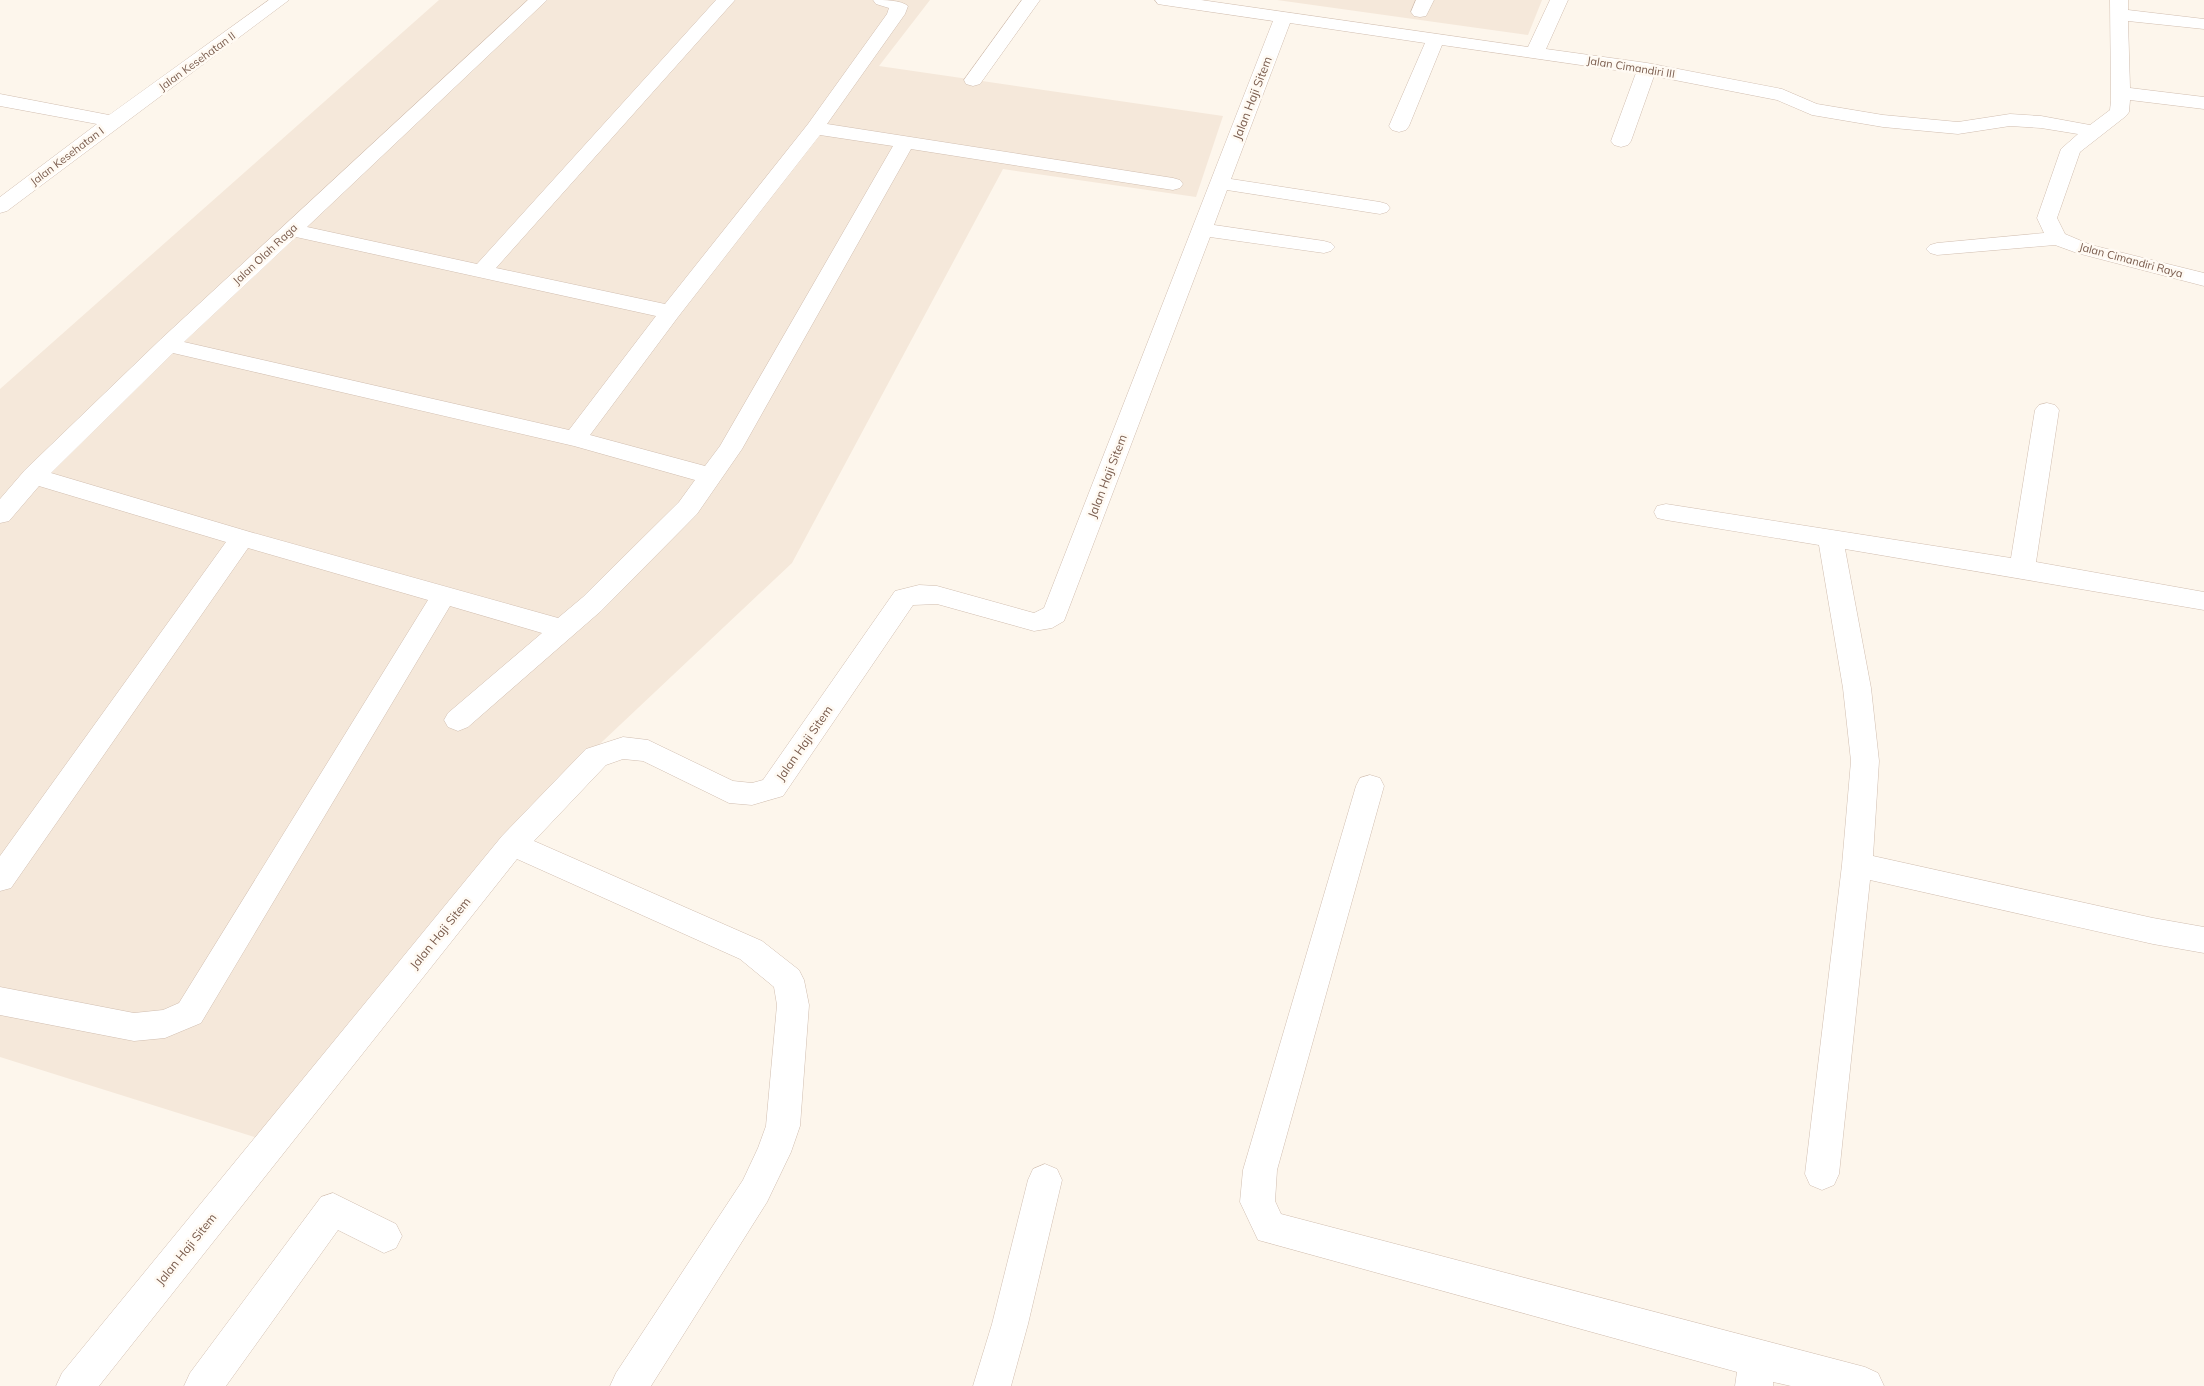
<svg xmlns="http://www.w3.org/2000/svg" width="2204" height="1386" font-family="Mulish,sans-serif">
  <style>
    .residential { fill: #f5e8da }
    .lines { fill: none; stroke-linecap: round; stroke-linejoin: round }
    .minor-casing { stroke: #d1beb0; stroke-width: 1 }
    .minor { fill: #fff; fill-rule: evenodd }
    .labels { text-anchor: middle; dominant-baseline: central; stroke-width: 5; stroke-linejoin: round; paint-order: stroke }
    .far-street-label { font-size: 11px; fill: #7a5c4d; stroke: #fffaf3 }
    .street-label { font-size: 12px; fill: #7a5c4d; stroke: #fffaf3 }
  </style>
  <rect width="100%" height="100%" fill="#fdf6ec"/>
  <path class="residential" d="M 439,0 L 930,0 L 879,66 L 1223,116 L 1196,197 L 1003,169 L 792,563 L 517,822 L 267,1141 L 0,1057 L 0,389 Z
    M 1277,0 L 1542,0 L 1528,35 Z"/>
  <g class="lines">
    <defs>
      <path id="minor" d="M 269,0 L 289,0 L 7,211 L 0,213 L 0,197 L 97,124 L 0,106 L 0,94 L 109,115 Z
        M 528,0 L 547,0 L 307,227 L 477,264 L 716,0 L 735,0 L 496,268 L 665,304 L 808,124 L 887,14 L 889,8 L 876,4 L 873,0 C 884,0 901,0 908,6 L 905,14 L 827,124 L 1173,178 L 1180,180 L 1183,184 L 1180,188 L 1173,190 L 911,149 L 742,449 L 697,514 L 601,611 L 468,727 L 458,731 L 448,727 L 444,720 L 448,713 L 542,633 L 450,606 L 201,1023 L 165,1038 L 134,1041 L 0,1015 L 0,987 L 134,1013 L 163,1010 L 179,1003 L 428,600 L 248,548 L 11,888 L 0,891 L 0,856 L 226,542 L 39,486 L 9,521 L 0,523 L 0,499 L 25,470 L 160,340 ZM 820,135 L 893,146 L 720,446 L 705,466 L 590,435 L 678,317 ZM 296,237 L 656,316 L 569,430 L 184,342 ZM 173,353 L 574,446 L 695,480 L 679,502 L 583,597 L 558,618 L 250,532 L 51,473 Z
        M 1022,0 L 1040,0 L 980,84 L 973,86 L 966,84 L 964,80 Z
        M 1155,0 L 1201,0 L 1528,47 L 1550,0 L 1568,0 L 1546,49 L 1647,63 L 1782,89 L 1817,104 L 1883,115 L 1958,122 L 2010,114 L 2041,116 L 2090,125 L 2110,110 L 2111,101 L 2110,0 L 2128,0 L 2128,10 L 2204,19 L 2204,29 L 2128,21 L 2130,88 L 2204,97 L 2204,109 L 2130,100 L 2129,112 L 2126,116 L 2080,152 L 2057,218 L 2065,234 L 2091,245 L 2204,273 L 2204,286 L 2077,253 L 2055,245 L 1937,255 L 1930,253 L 1926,249 L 1930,245 L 1937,243 L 2044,233 L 2037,218 L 2061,149 L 2078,134 L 2041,128 L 2010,126 L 1958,134 L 1883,127 L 1812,115 L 1777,100 L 1654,76 L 1631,141 L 1628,145 L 1621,147 L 1614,145 L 1611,141 L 1636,73 L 1442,45 L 1409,126 L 1406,130 L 1399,132 L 1392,130 L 1389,126 L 1425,43 L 1290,23 L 1231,179 L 1380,202 L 1387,204 L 1390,208 L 1387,212 L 1380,214 L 1227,190 L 1214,225 L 1324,241 L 1331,243 L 1335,247 L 1331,251 L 1324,253 L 1210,237 L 1064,621 L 1052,628 L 1034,631 L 937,604 L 913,605 L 783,796 L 752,805 L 729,803 L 643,761 L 623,759 L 606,765 L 534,841 L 762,941 L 799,970 L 804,980 L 809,1005 L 800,1126 L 791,1152 L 767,1202 L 651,1386 L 610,1386 L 616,1373 L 743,1180 L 758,1148 L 766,1126 L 777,1005 L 774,987 L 740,959 L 517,859 L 99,1386 L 56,1386 L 62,1373 L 502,836 L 586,749 L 623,737 L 648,740 L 733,781 L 752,783 L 763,780 L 895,591 L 919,585 L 937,586 L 1034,613 L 1044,608 L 1273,21 L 1164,5 L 1158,4 Z
        M 1416,0 L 1434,0 L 1426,16 L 1420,17 L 1414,16 L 1411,12 Z
        M 2047,403 L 2055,405 L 2059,410 L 2036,562 L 2204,592 L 2204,610 L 1845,549 L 1871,688 L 1879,761 L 1873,856 L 2153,918 L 2204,927 L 2204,953 L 2153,944 L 1870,880 L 1839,1174 L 1834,1185 L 1822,1190 L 1810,1185 L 1805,1174 L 1842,865 L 1851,761 L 1843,688 L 1819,545 L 1666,520 L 1657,518 L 1654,512 L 1657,506 L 1666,504 L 2011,558 L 2035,410 L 2039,405 Z
        M 1370,775 L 1380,778 L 1384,786 L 1277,1170 L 1275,1201 L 1281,1214 L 1865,1367 L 1878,1373 L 1884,1386 L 1791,1386 L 1773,1382 L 1773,1386 L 1735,1386 L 1737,1372 L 1258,1240 L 1240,1202 L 1243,1170 L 1356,786 L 1360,778 Z
        M 1045,1164 L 1057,1169 L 1062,1180 L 1028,1324 L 1011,1386 L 973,1386 L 992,1324 L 1028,1180 L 1033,1169 Z
        M 333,1193 L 396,1224 L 402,1236 L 396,1248 L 384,1253 L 338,1230 L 226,1386 L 184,1386 L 190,1373 L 321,1197 Z"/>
    </defs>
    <use href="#minor" class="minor-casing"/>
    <use href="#minor" class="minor"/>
  </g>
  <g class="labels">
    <g class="far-street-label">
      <text transform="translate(197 61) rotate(-36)">Jalan Kesehatan II</text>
      <text transform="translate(1631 67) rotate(9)">Jalan Cimandiri III</text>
      <text transform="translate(67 156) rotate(-37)">Jalan Kesehatan I</text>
      <text transform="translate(265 254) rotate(-43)">Jalan Olah Raga</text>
      <text transform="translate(2131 260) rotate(15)">Jalan Cimandiri Raya</text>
    </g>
    <g class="street-label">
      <text transform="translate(1252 98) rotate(-69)">Jalan Haji Sitem</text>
      <text transform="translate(1107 476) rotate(-69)">Jalan Haji Sitem</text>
      <text transform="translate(804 743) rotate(-55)">Jalan Haji Sitem</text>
      <text transform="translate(440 933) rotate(-51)">Jalan Haji Sitem</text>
      <text transform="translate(186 1249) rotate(-51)">Jalan Haji Sitem</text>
    </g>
  </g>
</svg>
